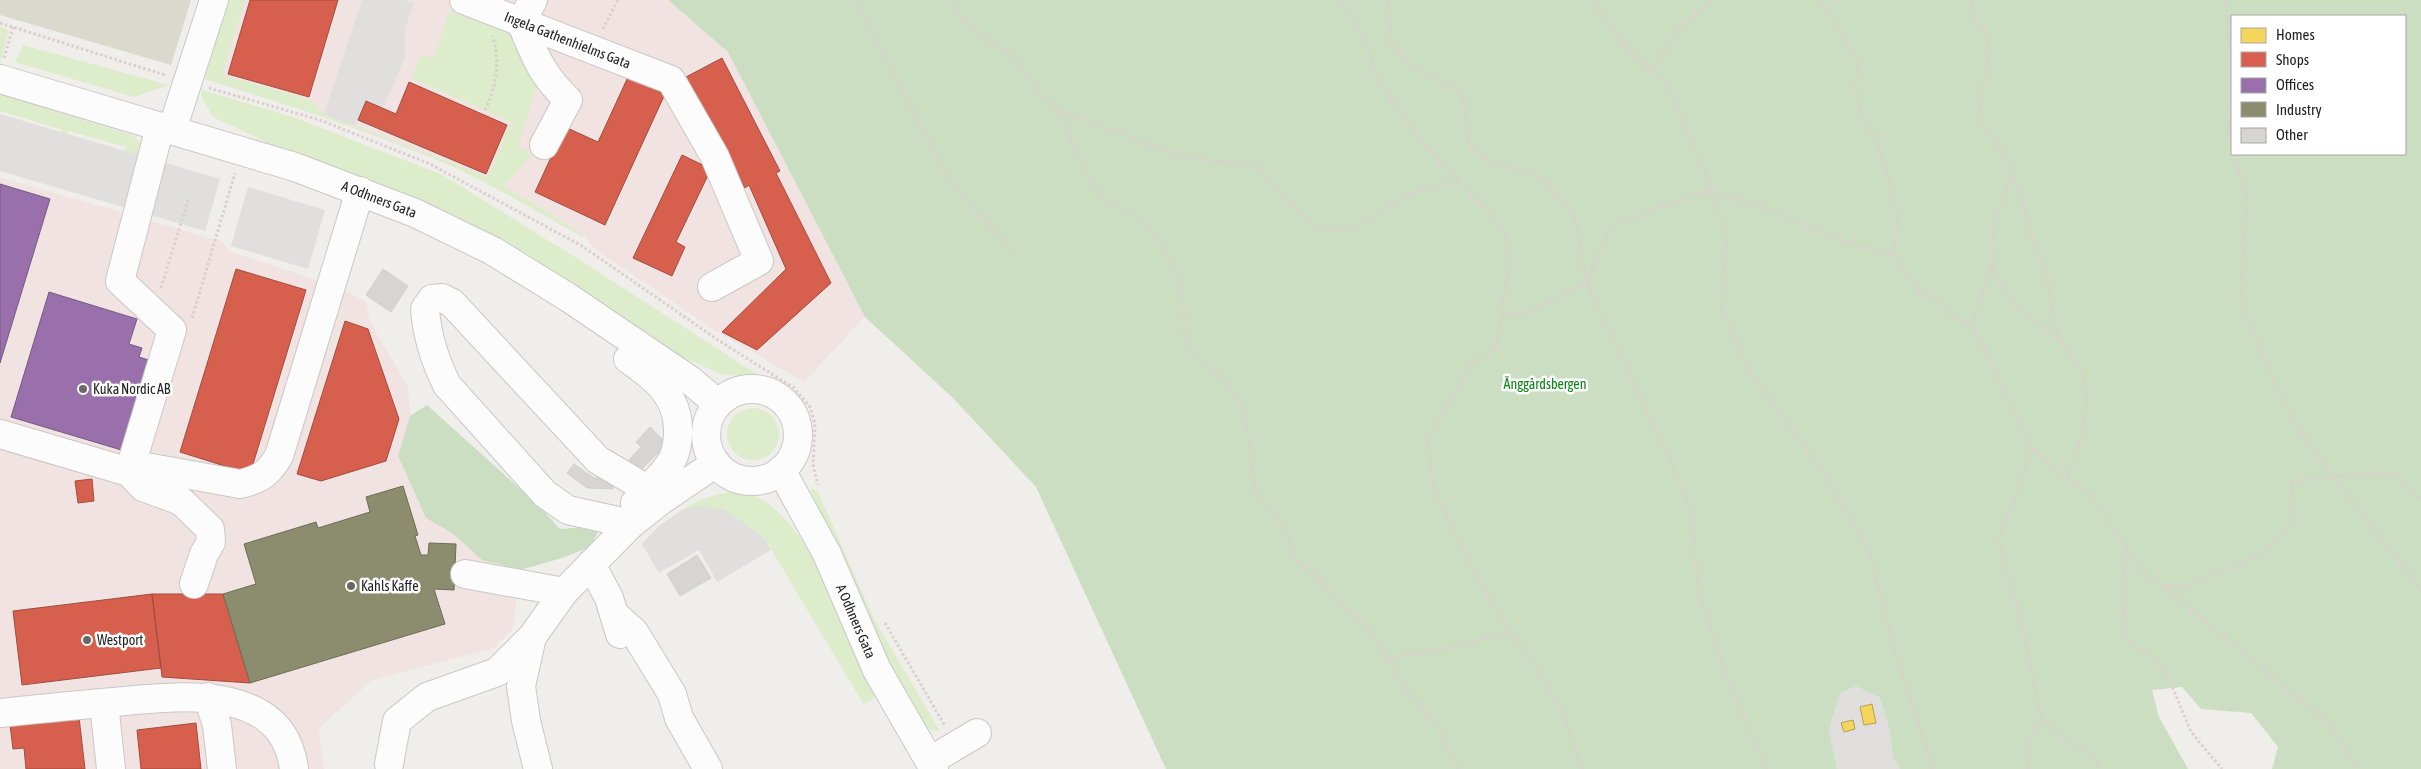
<svg xmlns="http://www.w3.org/2000/svg" width="2421" height="769" font-family="'Asap Condensed',sans-serif">
  <style>
    .residential { fill: #dfdedc }
    .commercial { fill: #f1e3e1 }
    .construction { fill: #d9d9cd }
    .grass { fill: #ddeccb }
    .forest { fill: #cbdec1; fill-rule: evenodd }
    .parking { fill: #e0dfde }
    .homes { fill: #f6d55c; stroke: #b69f4b }
    .shops { fill: #d6604d; stroke: #a04d40 }
    .offices { fill: #9970ab; stroke: #755982 }
    .industry { fill: #8c8c6e; stroke: #6c6c57 }
    .building { fill: #d7d4d2; stroke: #d3d0cc }
    .lines { fill: none; stroke-linecap: round; stroke-linejoin: round }
    .minor-casing { stroke: #c9c8c7; stroke-width: 30 }
    .path { stroke: #dccecd; stroke-width: 3; stroke-dasharray: 2.5 2.5; stroke-linecap: butt }
    .minor { stroke: #fdfcfc; stroke-width: 28 }
    .poi-dot { fill: #6a6968; stroke: #fff; stroke-width: 2 }
    .labels { text-anchor: middle; dominant-baseline: central; stroke-width: 5; stroke-linejoin: round; paint-order: stroke }
    .street-label { font-size: 14px; fill: #222; stroke: #fff }
    .park-label { font-size: 14px; fill: #0c8416; stroke: #fff }
    .poi-label { font-size: 14px; fill: #222; stroke: #fff; text-anchor: start }
  </style>
  <rect width="100%" height="100%" fill="#f0eeeb"/>
  <path class="residential" d="M 1856,685 L 1880,698 L 1890,731 L 1893,757 L 1900,769 L 1837,769 L 1829,730 L 1840,693 Z"/>
  <path class="commercial" d="M 231,0 L 668,0 L 728,52 L 865,317 L 804,382 L 719,333 L 594,249 L 584,235 L 534,203 L 478,175 L 295,106 L 204,79 Z
    M 0,177 L 223,242 L 229,251 L 343,289 L 366,302 L 370,322 L 408,386 L 410,416 L 398,457 L 426,518 L 452,533 L 482,560 L 520,570 L 513,628 L 494,648 L 372,680 L 319,728 L 324,769 L 0,769 Z"/>
  <path class="construction" d="M 0,0 L 191,0 L 171,65 L 0,15 Z"/>
  <path class="grass" d="M 227,0 L 245,0 L 222,75 L 311,100 L 324,114 L 488,177 L 511,122 L 411,78 L 421,55 L 434,58 L 449,12 L 508,30 L 536,87 L 518,147 L 533,154 L 503,187 L 534,203 L 584,235 L 582,237 C 538,212 495,186 449,165 C 370,131 287,105 205,79 Z
    M 0,27 L 9,30 L 1,61 L 0,61 Z
    M 23,45 L 169,85 L 134,97 L 15,62 Z
    M 202,90 L 293,117 L 443,175 L 586,264 L 766,380 L 721,374 L 671,352 L 434,208 L 277,147 L 213,117 L 201,96 Z
    M 0,94 L 134,136 L 142,145 L 141,157 L 122,162 L 126,147 L 68,131 L 64,144 L 59,142 L 62,130 L 0,111 Z
    M727 434a26 26 0 1 1 52 0a26 26 0 1 1-52 0Z
    M 812,488 L 818,492 L 874,619 L 940,731 L 931,730 L 923,723 L 900,686 L 811,492 Z
    M 739,492 C 803,496 855,645 877,696 L 864,705 L 765,539 L 724,510 L 682,510 C 699,499 719,492 739,492 Z"/>
  <path class="forest" d="M 668,0 L 2421,0 L 2421,769 L 2272,769 L 2278,747 L 2251,713 L 2201,709 L 2182,687 L 2152,690 L 2159,717 L 2188,769 L 1900,769 L 1893,757 L 1890,731 L 1880,698 L 1856,686 L 1840,693 L 1829,730 L 1837,769 L 1166,769 L 1036,487 L 953,398 L 865,317 L 728,52 ZM 2405,16 L 2405,154 L 2232,154 L 2232,16 Z
    M 427,405 L 539,506 L 560,529 L 601,526 L 590,547 L 562,558 L 520,570 L 482,560 L 452,533 L 426,518 L 398,456 L 410,416 Z"/>
  <path class="parking" d="M 362,0 L 403,0 L 414,3 L 405,29 L 405,57 L 383,108 L 366,102 L 355,126 L 324,114 Z
    M 0,114 L 220,179 L 205,231 L 0,171 Z
    M 248,187 L 325,210 L 308,269 L 231,246 Z
    M 699,506 L 724,510 L 746,524 L 765,539 L 771,550 L 717,582 L 699,550 L 659,573 L 642,544 L 659,526 L 682,510 Z"/>
  <path class="homes" d="M 1872,704 L 1876,723 L 1864,725 L 1860,707 Z
    M 1853,720 L 1855,729 L 1844,732 L 1841,723 Z"/>
  <path class="shops" d="M 250,0 L 338,0 L 309,97 L 228,74 Z
    M 722,58 L 780,171 L 776,173 L 831,283 L 757,350 L 722,332 L 786,269 L 749,185 L 745,188 L 686,77 Z
    M 628,77 L 665,94 L 605,225 L 535,192 L 565,127 L 598,142 Z
    M 409,82 L 507,125 L 486,174 L 358,120 L 366,101 L 396,114 Z
    M 682,155 L 711,169 L 676,242 L 685,247 L 672,276 L 633,258 Z
    M 236,269 L 306,290 L 250,474 L 180,452 Z
    M 345,321 L 368,329 L 399,419 L 386,461 L 321,481 L 297,474 Z
    M 92,479 L 94,501 L 78,503 L 75,481 Z
    M 152,594 L 161,668 L 22,685 L 13,611 Z
    M 152,594 L 223,594 L 250,683 L 162,677 Z
    M 79,717 L 85,769 L 26,769 L 24,748 L 13,749 L 10,725 Z
    M 196,723 L 201,769 L 141,769 L 137,730 Z"/>
  <path class="offices" d="M 0,184 L 50,199 L 0,363 Z
    M 49,292 L 137,319 L 129,344 L 142,348 L 139,357 L 155,362 L 128,452 L 11,417 Z"/>
  <path class="industry" d="M 403,486 L 418,535 L 415,536 L 421,555 L 428,555 L 429,543 L 456,544 L 454,590 L 434,589 L 445,624 L 250,683 L 223,594 L 256,584 L 244,544 L 316,522 L 318,528 L 370,512 L 366,497 Z"/>
  <path class="building" d="M 383,269 L 408,286 L 391,312 L 366,295 Z
    M 650,427 L 667,444 L 640,471 L 629,460 L 641,447 L 636,442 Z
    M 574,464 L 594,478 L 614,478 L 613,489 L 587,488 L 567,473 Z
    M 697,555 L 711,578 L 680,596 L 667,574 Z"/>
  <g class="lines">
    <defs>
      <g id="minor">
        <path id="s1" d="M 464,0 L 671,80 L 715,157 L 759,261 L 712,287"/>
        <path d="M 533,0 L 521,22 C 535,56 541,74 568,100 L 544,145"/>
        <path id="s2" d="M 0,79 L 295,167 L 415,213 L 493,251 L 569,298 L 690,380 L 718,404"/>
        <path d="M 172,130 L 214,0"/>
        <path d="M 628,359 C 655,378 679,396 678,432 C 678,442 676,453 671,462 C 662,477 646,490 635,503"/>
        <circle cx="752" cy="435" r="46"/>
        <path d="M 0,434 L 129,472"/>
        <path id="s3" d="M 781,470 L 827,554 L 877,670 L 934,769"/>
        <path d="M 129,472 L 146,467 L 240,484 C 261,479 268,474 279,456 L 360,191"/>
        <path d="M 129,472 L 172,330 L 120,281 L 160,127"/>
        <path d="M 129,472 L 143,487 L 181,501 L 210,529 L 211,542 L 204,554 L 194,584"/>
        <path d="M 631,524 L 568,510 L 545,494 L 447,385 C 435,361 427,336 425,309 L 432,299 L 442,298 L 452,303 L 598,460 L 647,489 L 660,501"/>
        <path d="M 591,564 L 609,598 L 620,634"/>
        <path d="M 465,574 L 564,592"/>
        <path d="M 615,615 L 634,632 L 672,694 L 679,718 L 708,769"/>
        <path d="M 532,637 L 521,686 L 526,721 L 538,769"/>
        <path d="M 208,697 L 217,725 L 222,769"/>
        <path d="M 104,703 L 111,769"/>
        <path d="M 0,713 C 38,709 76,705 114,702 C 177,696 283,682 294,769"/>
        <path d="M 930,761 L 977,733"/>
        <path d="M 389,764 L 397,721 L 427,697 L 497,672 L 532,637 L 564,592 L 631,524 L 660,501 L 716,463"/>
      </g>
    </defs>
    <use href="#minor" class="minor-casing"/>
    <path class="path" d="M 855,0 L 950,181 L 1014,252
      M 951,0 L 957,12 L 973,29 L 993,45 L 1012,54 L 1041,95 L 1059,110 L 1072,142 L 1093,184 L 1108,202 L 1144,221 L 1163,246 L 1177,275 L 1184,302 L 1184,336 L 1197,358 L 1220,375 L 1243,406 L 1250,446 L 1255,491 L 1275,514 L 1289,537 L 1294,559 L 1319,579 L 1340,603 L 1368,629 L 1388,658 L 1402,685 L 1439,727 L 1449,753 L 1459,769
      M 1339,0 L 1345,5 L 1367,44 L 1376,76 L 1425,146 L 1489,211 L 1506,235 L 1512,263 L 1505,287 L 1496,349 L 1474,361 L 1428,439 L 1434,489 L 1470,564 L 1510,632 L 1527,652 L 1561,710 L 1583,769
      M 1387,0 L 1391,42 L 1410,65 L 1463,93 L 1468,142 L 1487,161 L 1540,177 L 1574,214 L 1587,284 L 1677,474 L 1693,517 L 1698,593 L 1727,677 L 1766,769
      M 1592,0 L 1626,46 L 1668,85 L 1705,173 L 1727,239 L 1721,306 L 1750,372 L 1825,475 L 1869,551 L 1895,651 L 1933,769
      M 1821,0 L 1859,63 L 1855,88 L 1862,118 L 1877,140 L 1898,214 L 1894,256 L 1919,290 L 1940,301 L 1951,315 L 1972,324 L 2033,449 L 2065,477 L 2091,494 L 2143,573 L 2162,586 L 2187,586 L 2264,553 L 2294,521 L 2291,482 L 2332,476 L 2395,474 L 2421,500
      M 1971,0 L 1976,22 L 1985,31 L 1989,55 L 1980,103 L 1982,122 L 2007,158 L 2012,175 L 1993,225 L 1992,266 L 2013,304 L 2059,338 L 2080,368 L 2088,399 L 2076,460 L 2065,477
      M 2226,0 L 2232,67 L 2229,135 L 2232,147
      M 0,23 L 165,75
      M 603,29 L 618,0
      M 4,58 L 13,27
      M 1652,70 L 1680,28 L 1713,0
      M 209,88 L 320,120 L 430,164 L 582,246 L 718,340 L 794,388 L 810,407 L 815,424 L 813,465 L 818,485
      M 485,110 C 497,85 500,63 493,36
      M 1060,111 L 1185,158 L 1258,165 L 1283,197 L 1316,228 L 1352,230 L 1407,195 L 1458,180
      M 2234,154 L 2247,200 L 2240,305 L 2292,418 L 2332,476 L 2411,575 L 2421,591
      M 2012,176 L 2024,203 L 2030,234 L 2047,275 L 2051,307 L 2059,337
      M 161,288 L 189,197
      M 1502,315 L 1526,314 L 1587,284 L 1610,226 L 1710,190 L 1760,206 L 1845,241 L 1894,256
      M 192,318 L 235,173
      M 1972,324 L 1992,266
      M 2033,450 L 1999,538 L 2005,570 L 2022,622 L 2041,718 L 2065,740 L 2092,754 L 2099,769
      M 2125,548 L 2125,638 L 2155,659 L 2169,679 L 2191,732 L 2222,769
      M 2163,586 L 2329,723 L 2359,769
      M 885,623 L 945,726
      M 1388,658 L 1439,650 L 1509,632
      M 2029,769 C 2022,751 2033,734 2041,718"/>
    <use href="#minor" class="minor"/>
  </g>
  <g class="poi-dot">
    <circle cx="83" cy="389" r="5"/>
    <circle cx="351" cy="586" r="5"/>
    <circle cx="87" cy="640" r="5"/>
  </g>
  <g class="labels">
    <g class="street-label">
      <text stroke="none"><textPath href="#s1" startOffset="111">Ingela Gathenhielms Gata</textPath></text>
      <text stroke="none"><textPath href="#s2" startOffset="398">A Odhners Gata</textPath></text>
      <text stroke="none"><textPath href="#s3" startOffset="169">A Odhners Gata</textPath></text>
    </g>
    <g class="park-label">
      <text x="1545" y="384">Änggårdsbergen</text>
    </g>
    <g class="poi-label">
      <text x="93" y="389">Kuka Nordic AB</text>
      <text x="361" y="586">Kahls Kaffe</text>
      <text x="97" y="640">Westport</text>
    </g>
  </g>
  <rect x="2231" y="15" width="175" height="140" fill="#ffffff" stroke="#a7a7a7"/>
  <rect x="2241" y="28" width="25" height="15" fill="#f6d55c" stroke="#a7a7a7"/>
  <text x="2276" y="40" font-size="15" fill="#222222">Homes</text>
  <rect x="2241" y="52" width="25" height="15" fill="#d6604d" stroke="#a7a7a7"/>
  <text x="2276" y="65" font-size="15" fill="#222222">Shops</text>
  <rect x="2241" y="78" width="25" height="15" fill="#9970ab" stroke="#a7a7a7"/>
  <text x="2276" y="90" font-size="15" fill="#222222">Offices</text>
  <rect x="2241" y="102" width="25" height="15" fill="#8c8c6e" stroke="#a7a7a7"/>
  <text x="2276" y="115" font-size="15" fill="#222222">Industry</text>
  <rect x="2241" y="128" width="25" height="15" fill="#d7d4d2" stroke="#a7a7a7"/>
  <text x="2276" y="140" font-size="15" fill="#222222">Other</text>
</svg>
